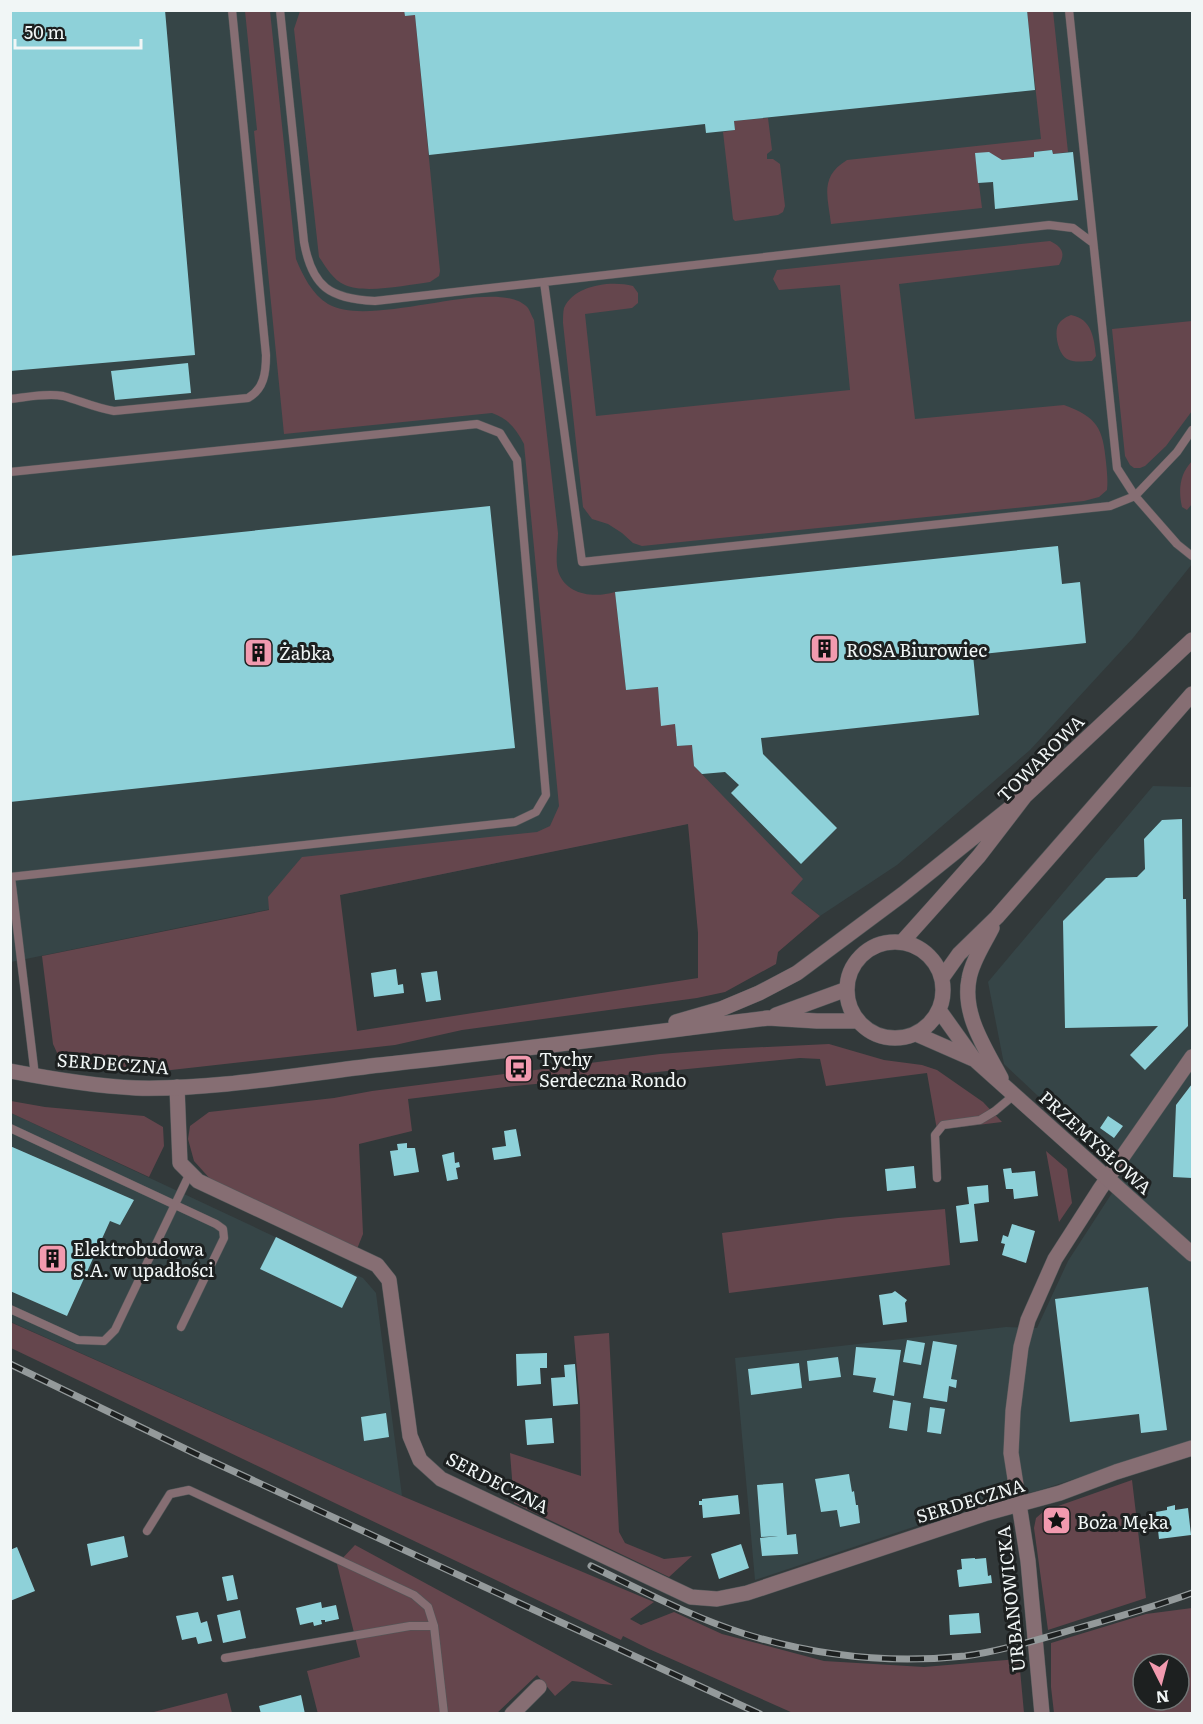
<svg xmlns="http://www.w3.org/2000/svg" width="1203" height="1724" font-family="Literata,serif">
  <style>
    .built { fill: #364547 }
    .green { fill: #65464d; fill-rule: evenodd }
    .building { fill: #8ed1d9 }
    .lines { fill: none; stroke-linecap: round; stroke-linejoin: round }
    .service-casing { stroke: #515758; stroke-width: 9 }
    .minor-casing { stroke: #515758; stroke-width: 16 }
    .tertiary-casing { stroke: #515758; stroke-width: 16 }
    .service { stroke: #866e73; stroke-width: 8 }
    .minor { stroke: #866e73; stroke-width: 15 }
    .tertiary { stroke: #866e73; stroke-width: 15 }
    .rail-casing { stroke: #949a9b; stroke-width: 7 }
    .rail { stroke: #1d2020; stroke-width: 4.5; stroke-dasharray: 14; stroke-linecap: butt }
    .labels { text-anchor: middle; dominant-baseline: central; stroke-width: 6; stroke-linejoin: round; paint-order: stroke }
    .poi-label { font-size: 18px; fill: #f1f6f6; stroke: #1d2020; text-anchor: start }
    .street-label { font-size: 18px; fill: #f1f6f6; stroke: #1d2020 }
  </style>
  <rect width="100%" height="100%" fill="#32393a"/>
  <path class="built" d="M 11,11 L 1192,11 L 1192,564 L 1133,638 L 1030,750 L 897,865 L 820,916 L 791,893 L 687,824 L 11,962 Z
    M 1153,786 L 1191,787 L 1192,1441 L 1037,1491 L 991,1501 L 755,1580 L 735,1358 L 1006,1327 L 1037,1328 L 1068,1261 L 1123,1176 L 1004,1064 L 988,982 Z
    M 11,1113 L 363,1278 L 376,1293 L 402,1496 L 11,1322 Z"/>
  <path class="green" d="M 404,10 L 405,16 L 415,15 L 440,271 L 439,276 L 430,282 C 407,285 365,294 345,285 C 333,280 326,267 319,257 L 294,29 L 300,11 Z
    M 245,11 L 270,11 L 296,259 C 303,276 312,294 328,304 C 372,330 498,274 528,308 C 530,311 532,317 534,320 L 558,533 C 558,545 555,559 558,571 C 566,596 595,598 615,592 L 626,690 L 658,687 L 662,725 L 675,724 L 677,746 L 692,745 L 694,766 L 803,879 L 791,893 L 820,916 L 778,952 L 776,964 L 725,992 L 697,998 L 462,1030 L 395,1045 L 171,1070 L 66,1063 L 58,1055 L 53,1044 L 42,956 L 269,910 L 268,897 L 302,857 L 537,832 L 550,826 L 559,806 L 524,444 C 516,429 509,419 492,413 L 284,434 L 254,131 L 257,130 ZM 688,824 L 698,933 L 698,978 L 357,1031 L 340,895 Z
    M 1027,11 L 1053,11 L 1068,152 L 1053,154 L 1052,150 L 1034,152 L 1034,157 L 1002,160 L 975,153 L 982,208 L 831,224 C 828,197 819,177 847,160 L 1041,139 Z
    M 768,118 L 772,150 L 767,154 L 767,159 L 773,159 L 780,164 L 785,206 L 783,212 L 778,215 L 735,221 L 733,219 L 723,132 L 735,130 L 734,121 Z
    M 1050,241 C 1062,247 1066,253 1059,265 L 899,284 L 915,419 L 1064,405 C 1097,417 1103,428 1106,462 C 1107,472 1108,481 1107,490 L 1099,497 L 1084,501 L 642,546 L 633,543 L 622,533 L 608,524 L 592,519 L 583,507 L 563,323 C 563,318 563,312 564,308 C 574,285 611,280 633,286 L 638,293 L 638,303 L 632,308 L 585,314 L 596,416 L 850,390 L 840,285 L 779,290 L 773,279 L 777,270 Z
    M 1071,315 C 1092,319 1094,338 1096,356 L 1092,361 C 1084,361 1074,363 1067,359 C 1059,355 1055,337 1057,328 C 1058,322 1065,317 1071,315 Z
    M 1192,321 L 1192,411 L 1166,446 L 1145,466 L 1140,468 L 1134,468 L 1130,465 L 1125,456 L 1112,329 Z
    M 1192,461 L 1192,504 L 1187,510 L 1182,507 C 1178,489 1180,474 1192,461 Z
    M 829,1044 L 884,1060 L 922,1065 L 937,1070 L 983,1102 L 1002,1122 L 937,1130 L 927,1073 L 826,1086 L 820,1059 L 800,1058 L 515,1086 L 408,1099 L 412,1131 L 359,1144 L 363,1234 L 357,1249 L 212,1181 L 194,1161 L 188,1139 L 190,1126 L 209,1112 L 334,1098 L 372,1091 L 660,1054 L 724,1049 Z
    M 11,1101 L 45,1107 L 144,1116 L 163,1127 L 164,1146 L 149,1177 L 11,1113 Z
    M 1046,1151 L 1067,1169 L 1072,1203 L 1059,1222 Z
    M 945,1209 L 950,1265 L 729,1293 L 722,1233 L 838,1218 Z
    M 10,1322 L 402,1496 L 654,1602 L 630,1619 L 641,1625 L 674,1612 L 722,1634 L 824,1661 L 924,1667 L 1019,1659 L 1024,1713 L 793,1713 L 649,1649 L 623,1636 L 621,1640 L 11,1348 Z
    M 609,1333 L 619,1532 L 625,1543 L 664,1559 L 692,1556 L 669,1577 L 514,1503 L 510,1453 L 581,1476 L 580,1404 L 574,1336 Z
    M 1132,1480 L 1146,1598 L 1048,1630 L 1034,1528 L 1036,1518 L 1044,1511 Z
    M 355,1545 L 613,1685 L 572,1681 L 555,1696 L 537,1675 L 497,1713 L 318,1714 L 307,1671 L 360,1657 L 337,1564 Z
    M 1192,1608 L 1192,1713 L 1054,1713 L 1051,1687 L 1051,1643 L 1146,1614 ZM 1143,1664 L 1179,1664 L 1179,1700 L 1143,1700 Z
    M 227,1693 L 232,1713 L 150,1713 Z"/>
  <path class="building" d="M 10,10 L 165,10 L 195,355 L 10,371 Z
    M 404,10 L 1027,10 L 1035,90 L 734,121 L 735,130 L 706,133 L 705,124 L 429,155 L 415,15 L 405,16 Z
    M 1052,150 L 1053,154 L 1073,152 L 1078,200 L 995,209 L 993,182 L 978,183 L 975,153 L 989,152 L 1002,160 L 1034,157 L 1034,152 Z
    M 188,363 L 191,393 L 115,400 L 111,371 Z
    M 490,506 L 515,748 L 10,802 L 10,556 Z
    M 1058,546 L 1062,584 L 1080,582 L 1086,643 L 973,655 L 979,715 L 761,738 L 763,754 L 837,828 L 801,864 L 731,793 L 739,785 L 725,772 L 702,774 L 694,766 L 692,745 L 677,746 L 675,724 L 661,726 L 658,687 L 626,690 L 615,592 Z
    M 1182,819 L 1183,899 L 1186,899 L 1188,1026 L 1145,1070 L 1130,1055 L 1158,1026 L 1065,1028 L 1063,921 L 1106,878 L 1137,877 L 1145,869 L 1144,839 L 1162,820 Z
    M 396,969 L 398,985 L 403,984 L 404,993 L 374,997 L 371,973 Z
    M 437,971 L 441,1000 L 426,1002 L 421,973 Z
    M 1192,1084 L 1192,1178 L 1173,1177 L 1176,1105 Z
    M 1108,1116 L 1123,1126 L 1114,1138 L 1100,1128 Z
    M 516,1129 L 521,1156 L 494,1160 L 492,1148 L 506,1146 L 504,1131 Z
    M 407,1143 L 407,1148 L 415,1148 L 419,1172 L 394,1176 L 390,1151 L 398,1150 L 397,1144 Z
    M 10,1146 L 134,1200 L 120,1225 L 110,1221 L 67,1316 L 10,1291 Z
    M 454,1152 L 455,1163 L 459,1162 L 460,1167 L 456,1168 L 458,1179 L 447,1181 L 442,1155 Z
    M 914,1166 L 916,1188 L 887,1191 L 885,1169 Z
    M 1011,1168 L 1012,1173 L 1035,1171 L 1038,1196 L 1014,1199 L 1013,1189 L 1006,1189 L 1003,1169 Z
    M 988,1185 L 989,1202 L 974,1204 L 978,1241 L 960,1243 L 956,1206 L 969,1204 L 967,1187 Z
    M 1012,1224 L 1035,1231 L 1026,1263 L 1002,1255 L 1005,1244 L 1001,1243 L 1003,1235 L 1008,1237 Z
    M 276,1237 L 357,1277 L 342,1308 L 260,1269 Z
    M 1148,1287 L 1167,1430 L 1141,1433 L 1139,1414 L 1070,1422 L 1055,1299 Z
    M 895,1291 L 907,1300 L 905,1303 L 907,1322 L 883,1325 L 879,1295 L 892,1293 Z
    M 907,1340 L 925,1343 L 921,1365 L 903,1362 Z
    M 933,1341 L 957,1345 L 951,1379 L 957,1380 L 956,1388 L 949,1386 L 947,1402 L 923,1398 Z
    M 856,1347 L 901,1350 L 894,1396 L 873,1392 L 876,1378 L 853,1375 Z
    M 547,1353 L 547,1368 L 540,1368 L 541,1384 L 517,1386 L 516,1354 Z
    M 838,1357 L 841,1377 L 809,1381 L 807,1361 Z
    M 799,1363 L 802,1388 L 751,1395 L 748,1369 Z
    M 575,1364 L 578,1404 L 553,1406 L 551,1378 L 565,1377 L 564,1365 Z
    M 893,1400 L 911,1403 L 907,1431 L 889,1428 Z
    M 930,1407 L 945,1409 L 941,1434 L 927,1432 Z
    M 386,1413 L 389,1437 L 364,1441 L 361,1417 Z
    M 552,1418 L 554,1443 L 527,1445 L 525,1420 Z
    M 849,1474 L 852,1492 L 854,1491 L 856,1505 L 858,1505 L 860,1523 L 840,1527 L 837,1510 L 821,1512 L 815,1479 Z
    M 783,1483 L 787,1535 L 796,1534 L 798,1554 L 762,1556 L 760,1538 L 778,1536 L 761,1537 L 757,1485 Z
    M 738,1495 L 740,1514 L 703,1518 L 702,1505 L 699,1505 L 699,1501 L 702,1501 L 702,1499 Z
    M 1175,1505 L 1175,1510 L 1188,1508 L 1191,1535 L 1159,1539 L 1156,1512 L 1167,1510 L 1167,1507 Z
    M 124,1536 L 128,1557 L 91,1566 L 87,1544 Z
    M 741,1544 L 749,1568 L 719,1579 L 711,1554 Z
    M 17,1547 L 35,1591 L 10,1601 L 10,1550 Z
    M 975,1558 L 975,1559 L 986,1558 L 988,1576 L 991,1575 L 992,1583 L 959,1587 L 957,1570 L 962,1569 L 961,1559 Z
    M 233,1575 L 238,1599 L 227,1601 L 222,1577 Z
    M 321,1602 L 322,1608 L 336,1605 L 339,1619 L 325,1622 L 325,1620 L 321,1620 L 322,1624 L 314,1626 L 313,1622 L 300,1625 L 296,1608 Z
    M 240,1610 L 246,1638 L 223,1643 L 217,1615 Z
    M 198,1612 L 201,1623 L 207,1621 L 212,1641 L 198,1644 L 196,1637 L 182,1640 L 176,1616 Z
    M 979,1613 L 981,1633 L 950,1635 L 949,1615 Z
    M 301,1695 L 305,1714 L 261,1714 L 259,1706 Z"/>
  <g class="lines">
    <defs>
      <path id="service" d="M 280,10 L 304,242 C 312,287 330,299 375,301 L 544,282 L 582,562 L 1110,506 L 1135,496 L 1177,544 L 1192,556
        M 1069,10 L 1117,468 L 1135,496 L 1177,452 L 1192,430
        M 544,282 L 1049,225 L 1073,228 L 1093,243
        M 10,399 C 28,397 47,393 63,396 C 81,401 95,408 114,411 L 248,398 C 264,389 266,373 266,355 L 232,10
        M 10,472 L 477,424 L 500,433 L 517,460 L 546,795 L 536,812 L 515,822 L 10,877
        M 11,877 L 35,1076
        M 10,1128 L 216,1224 L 223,1229 L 224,1238 L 181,1327
        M 937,1178 L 935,1135 L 943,1125 L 980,1120 L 995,1111 L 1014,1095
        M 10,1309 L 78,1340 L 104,1341 L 115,1330 L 190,1173
        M 147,1531 L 170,1494 L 189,1490 L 414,1595 L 428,1607 L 434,1626 L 444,1714
        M 225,1658 L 410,1626 L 434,1626"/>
      <path id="minor" d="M 177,1087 L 180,1163 L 198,1181 L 377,1265 L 389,1280 L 410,1436 L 420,1460 L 441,1479 L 691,1597 L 717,1599 L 747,1593 L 987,1513 L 1060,1493 L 1116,1472 L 1192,1448
        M 512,1714 L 539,1687
        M 1042,1714 L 1028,1561 L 1011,1453 L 1013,1411 L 1021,1347 L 1028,1320 L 1055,1259 L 1100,1189 L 1192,1057"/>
      <path id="tertiary" d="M 992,928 C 984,944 972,961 969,979 C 962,1014 985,1048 1001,1078
        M847 990a48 48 0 1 1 96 0a48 48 0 1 1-96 0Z
        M 902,942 L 979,856 L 1025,796 L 1192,640
        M 942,978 L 959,954 L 997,917 L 1192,694
        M 939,1010 L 974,1059 L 1192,1254
        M 776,1015 L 847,989
        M 676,1022 L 721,1009 L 759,993 L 797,973 L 903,894 L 1025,796
        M 916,1034 L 973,1059
        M 10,1071 C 52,1079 93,1086 136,1088 C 214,1090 302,1074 380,1065 C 510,1051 639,1034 768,1018 L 817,1021 L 858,1021"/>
    </defs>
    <use href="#service" class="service-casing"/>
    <use href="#minor" class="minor-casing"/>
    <use href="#tertiary" class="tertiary-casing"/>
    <use href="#service" class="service"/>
    <use href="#minor" class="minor"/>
    <use href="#tertiary" class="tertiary"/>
    <defs>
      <path id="rail" d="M 10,1364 L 196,1454 L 760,1714
        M 591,1566 C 641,1590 691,1617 745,1634 C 816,1656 891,1664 965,1656 C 1002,1651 1039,1639 1075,1629 C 1114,1618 1154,1607 1192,1593"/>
    </defs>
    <use href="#rail" class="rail-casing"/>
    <use href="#rail" class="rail"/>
  </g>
  <defs>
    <symbol id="building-square" viewBox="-11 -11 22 22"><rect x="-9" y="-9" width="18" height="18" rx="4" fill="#f29aaf" stroke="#1d2020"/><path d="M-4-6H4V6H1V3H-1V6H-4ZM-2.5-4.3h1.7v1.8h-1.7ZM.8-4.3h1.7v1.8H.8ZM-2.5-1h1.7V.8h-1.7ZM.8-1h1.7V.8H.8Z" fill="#111"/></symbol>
    <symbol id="bus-square" viewBox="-11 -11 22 22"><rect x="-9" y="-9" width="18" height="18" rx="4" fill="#f29aaf" stroke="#1d2020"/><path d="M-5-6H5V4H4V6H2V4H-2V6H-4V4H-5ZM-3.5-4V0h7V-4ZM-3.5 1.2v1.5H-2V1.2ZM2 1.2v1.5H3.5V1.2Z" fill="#111"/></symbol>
    <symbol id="sight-square" viewBox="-11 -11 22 22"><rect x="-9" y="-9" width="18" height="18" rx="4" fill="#f29aaf" stroke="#1d2020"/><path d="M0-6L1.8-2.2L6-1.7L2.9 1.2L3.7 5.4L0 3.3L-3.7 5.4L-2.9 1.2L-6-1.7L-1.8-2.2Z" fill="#111"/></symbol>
  </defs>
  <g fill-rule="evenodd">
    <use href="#building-square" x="808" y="632" width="33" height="33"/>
    <use href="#building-square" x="242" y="636" width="33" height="33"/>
    <use href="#bus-square" x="502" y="1052" width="33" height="33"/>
    <use href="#building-square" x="36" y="1242" width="33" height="33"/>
    <use href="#sight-square" x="1040" y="1504" width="33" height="33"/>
  </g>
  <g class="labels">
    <g class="poi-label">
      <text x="846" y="649">ROSA Biurowiec</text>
      <text x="279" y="652">Żabka</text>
      <text x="539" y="1058">Tychy<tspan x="539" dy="21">Serdeczna Rondo</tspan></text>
      <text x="73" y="1248">Elektrobudowa<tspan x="73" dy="21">S.A. w upadłości</tspan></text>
      <text x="1077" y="1521">Boża Męka</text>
    </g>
    <g class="street-label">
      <text transform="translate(1040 758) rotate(-45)">TOWAROWA</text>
      <text transform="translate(113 1063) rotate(4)">SERDECZNA</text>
      <text transform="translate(1096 1142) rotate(42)">PRZEMYSŁOWA</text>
      <text transform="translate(498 1482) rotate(27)">SERDECZNA</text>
      <text transform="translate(970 1500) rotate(-17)">SERDECZNA</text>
      <text transform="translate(1010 1599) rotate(-96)">URBANOWICKA</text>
    </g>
  </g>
  <rect width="1203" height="1724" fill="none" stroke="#f1f6f6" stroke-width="24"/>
  <g transform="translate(1161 1682) rotate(174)"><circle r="28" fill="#1d2020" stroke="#727676" stroke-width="1.5"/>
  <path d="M0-4.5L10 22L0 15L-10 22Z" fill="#f29aaf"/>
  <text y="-9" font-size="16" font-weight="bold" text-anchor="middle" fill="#f1f6f6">N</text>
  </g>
  <path d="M15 39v9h126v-9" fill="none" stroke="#f1f6f6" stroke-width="3"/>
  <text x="24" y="39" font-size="18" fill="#f1f6f6" stroke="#1d2020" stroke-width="4.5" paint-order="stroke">50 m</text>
</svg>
